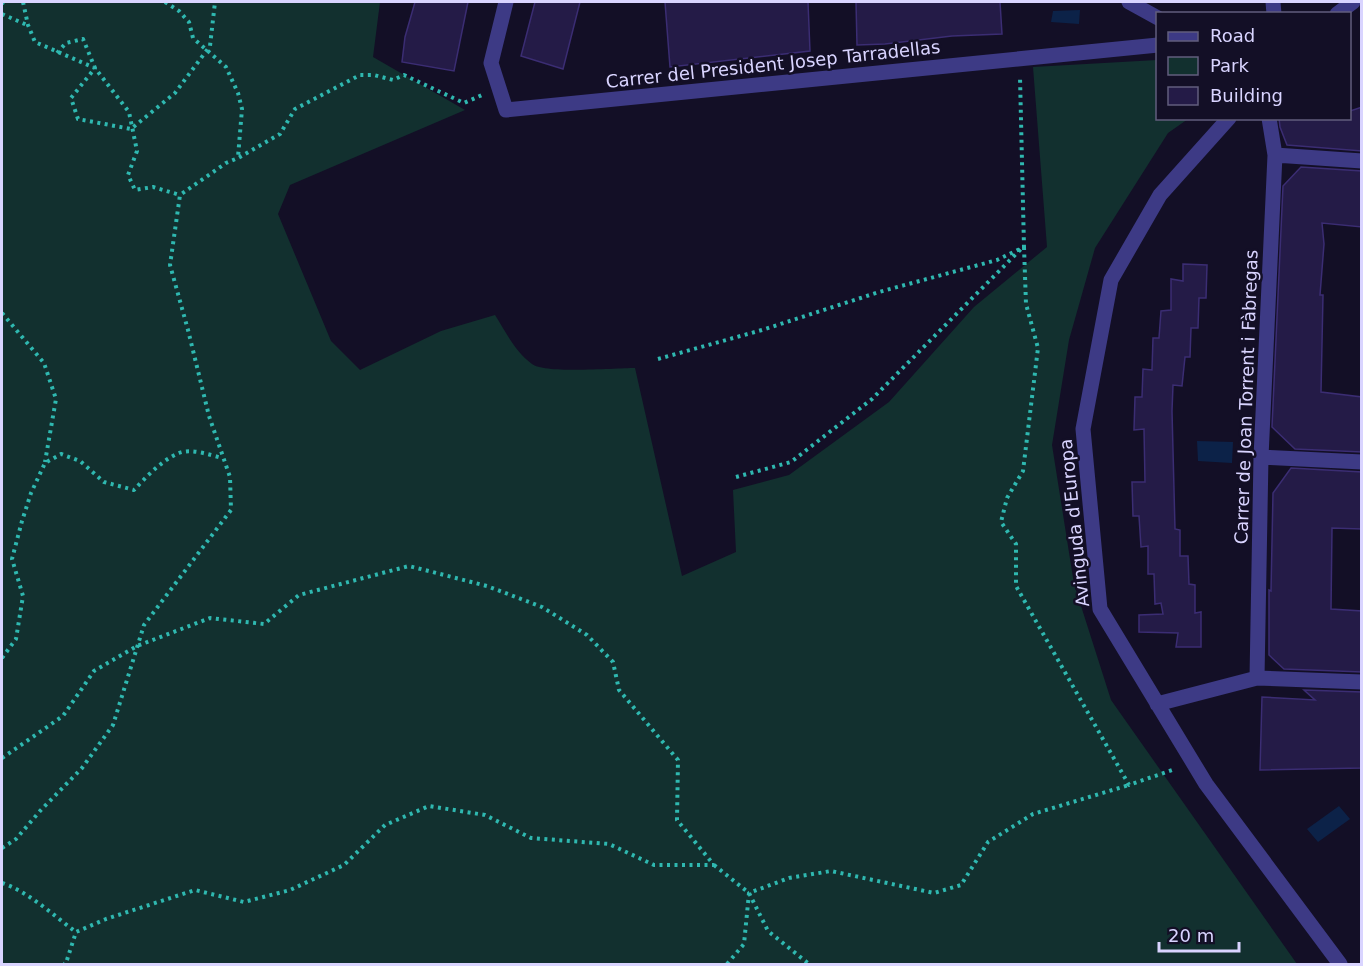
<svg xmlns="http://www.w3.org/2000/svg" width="1363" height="966" font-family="'DejaVu Sans',sans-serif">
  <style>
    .green { fill: #12302f }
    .water { fill: #0c2248 }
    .building { fill: #241b47; stroke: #3b2d73; stroke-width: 1.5 }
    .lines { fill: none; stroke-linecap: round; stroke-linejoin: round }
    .path { stroke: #2fb8b0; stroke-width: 4; stroke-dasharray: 3 4.5; stroke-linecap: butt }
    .minor { stroke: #3d3a85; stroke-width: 15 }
    .labels { text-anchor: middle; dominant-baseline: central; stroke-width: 5; stroke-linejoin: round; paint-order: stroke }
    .street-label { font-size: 18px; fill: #d9d4ff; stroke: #130f26 }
  </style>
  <rect width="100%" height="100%" fill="#130f26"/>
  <path class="green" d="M 2,2 L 380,2 L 373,57 L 465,110 L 290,185 L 278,214 L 331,341 L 360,370 L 441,331 L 495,315 C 506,332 515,352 532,364 C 544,374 616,368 635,368 L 682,576 L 736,552 L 733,490 L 789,475 L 889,402 L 974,307 L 1047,247 L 1033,67 L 1157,60 L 1158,118 L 1188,119 L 1168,133 L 1095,248 L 1069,340 L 1052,445 L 1074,584 L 1111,700 L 1297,964 L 2,964 Z"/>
  <path class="water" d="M 1080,10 L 1079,24 L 1051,22 L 1053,11 Z
    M 1197,441 L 1233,442 L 1232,463 L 1198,461 Z
    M 1339,806 L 1350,819 L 1318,842 L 1307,829 Z"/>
  <path class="building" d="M 415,2 L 468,2 L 454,71 L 402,62 L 405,37 Z
    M 535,2 L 580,2 L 563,69 L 521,56 Z
    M 665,2 L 808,2 L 810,51 L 670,67 Z
    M 856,2 L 1000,2 L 1002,34 L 952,36 L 885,44 L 857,45 Z
    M 1362,107 L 1362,151 L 1287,145 L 1280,127 L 1279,118 L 1350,118 L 1350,111 Z
    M 1301,167 L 1362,171 L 1362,227 L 1322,223 L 1324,244 L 1320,295 L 1323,295 L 1321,392 L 1362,397 L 1362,452 L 1295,449 L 1272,427 L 1283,186 Z
    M 1183,264 L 1207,265 L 1206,298 L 1199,298 L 1198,328 L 1191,328 L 1190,357 L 1185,357 L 1182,386 L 1173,385 L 1172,411 L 1175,529 L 1180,530 L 1180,556 L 1188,556 L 1189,584 L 1195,585 L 1195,613 L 1201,612 L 1201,647 L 1176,647 L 1178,633 L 1139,632 L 1139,615 L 1163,614 L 1161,603 L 1155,604 L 1154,574 L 1148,574 L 1148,546 L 1141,547 L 1139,516 L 1133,516 L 1132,482 L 1145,482 L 1144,429 L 1134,430 L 1135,397 L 1142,397 L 1143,369 L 1152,370 L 1153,338 L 1159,338 L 1161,311 L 1171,310 L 1171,279 L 1183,281 Z
    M 1291,468 L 1362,472 L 1362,529 L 1332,528 L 1331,609 L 1362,611 L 1362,672 L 1284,669 L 1269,655 L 1269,590 L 1271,591 L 1273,493 Z
    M 1304,690 L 1362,692 L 1362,768 L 1260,770 L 1262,697 L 1315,700 Z"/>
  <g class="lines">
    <path class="path" d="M 23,2 L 28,25 L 35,42 L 95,68 L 129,112 L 137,151 L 128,175 L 135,190 L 153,187 L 180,195
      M 165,2 L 179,11 L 189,22 L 193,38 L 226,67 L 238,93 L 242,109 L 238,157
      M 2,4 L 3,2
      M 2,14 L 27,25
      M 57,53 L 66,43 L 83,39 L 95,68 L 71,98 L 78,119 L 131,129 L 175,93 L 210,46 L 215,2
      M 1024,247 L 1026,304 L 1038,348 L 1023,471 L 1007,498 L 1001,522 L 1016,544 L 1016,586 L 1129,785 L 1175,769
      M 2,313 L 44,363 L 56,399 L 45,462
      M 658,359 L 762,330 L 879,292 L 997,260 L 1024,247 L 1020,77
      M 736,477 L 791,462 L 872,399 L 1021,249
      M 2,658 L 16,639 L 23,596 L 12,559 L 22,521 L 31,493 L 45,463 L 61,454 L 80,461 L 104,482 L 134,490 C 146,477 162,460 179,453 C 191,448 210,455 222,458
      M 2,758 L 63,716 L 94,671 L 137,646 L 210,618 L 264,624 L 299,595 L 409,566 L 487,586 L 542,607 L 587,635 L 613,662 L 619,690 L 678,760 L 677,820 L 714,865 L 654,865 L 609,844 L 531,838 L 485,815 L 429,806 L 385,825 L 344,865 L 290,890 L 244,902 L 195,890 L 106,919 L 76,932 L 66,963 L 64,964
      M 2,848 L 16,839 L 40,811 L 82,768 L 113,725 L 144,625 L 231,510 L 230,477 L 209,416 L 188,330 L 170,265 L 180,195 L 226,163 L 238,158 L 280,134 L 295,109 L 360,75 L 374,75 L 393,80 L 404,75 L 464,103 L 482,95
      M 714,865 L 749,893 L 768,931 L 809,964
      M 2,883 C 29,892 53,915 76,932
      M 727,964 L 744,944 L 749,893 L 789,878 L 831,871 L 934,893 L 961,885 L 988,842 L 1033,814 L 1129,785"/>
    <path class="minor" d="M 506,2 L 491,63 L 506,110 L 1158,45
      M 1129,2 L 1158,18
      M 1273,2 L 1274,14
      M 1337,14 L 1353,2
      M 1229,118 L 1160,195 L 1111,280 L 1083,429 L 1100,609 L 1206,784 L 1340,964
      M 1275,155 L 1362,161
      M 1261,457 L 1362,462
      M 1257,678 L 1261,457 L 1275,155 L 1269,118
      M 1157,704 L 1257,678 L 1362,682"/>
  </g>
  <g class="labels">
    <g class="street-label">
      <text transform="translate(773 64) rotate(-6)">Carrer del President Josep Tarradellas</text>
      <text transform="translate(1246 397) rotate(-88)">Carrer de Joan Torrent i Fàbregas</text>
      <text transform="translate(1074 523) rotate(-96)">Avinguda d'Europa</text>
    </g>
  </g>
  <rect width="1363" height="966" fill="none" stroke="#d9d4ff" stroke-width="6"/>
  <rect x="1156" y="12" width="195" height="108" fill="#130f26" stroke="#625e7d" stroke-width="1.5"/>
  <rect x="1168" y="32" width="30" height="9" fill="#3d3a85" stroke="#625e7d" stroke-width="1.5"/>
  <text x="1210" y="42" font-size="18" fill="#d9d4ff">Road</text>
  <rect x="1168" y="57" width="30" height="18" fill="#12302f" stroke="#625e7d" stroke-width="1.5"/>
  <text x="1210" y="72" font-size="18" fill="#d9d4ff">Park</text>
  <rect x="1168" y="87" width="30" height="18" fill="#241b47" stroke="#625e7d" stroke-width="1.5"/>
  <text x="1210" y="102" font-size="18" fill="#d9d4ff">Building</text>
  <path d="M1159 942v9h80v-9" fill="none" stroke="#d9d4ff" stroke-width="3"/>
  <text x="1168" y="942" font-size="18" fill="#d9d4ff" stroke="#130f26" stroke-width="4.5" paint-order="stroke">20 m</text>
</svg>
